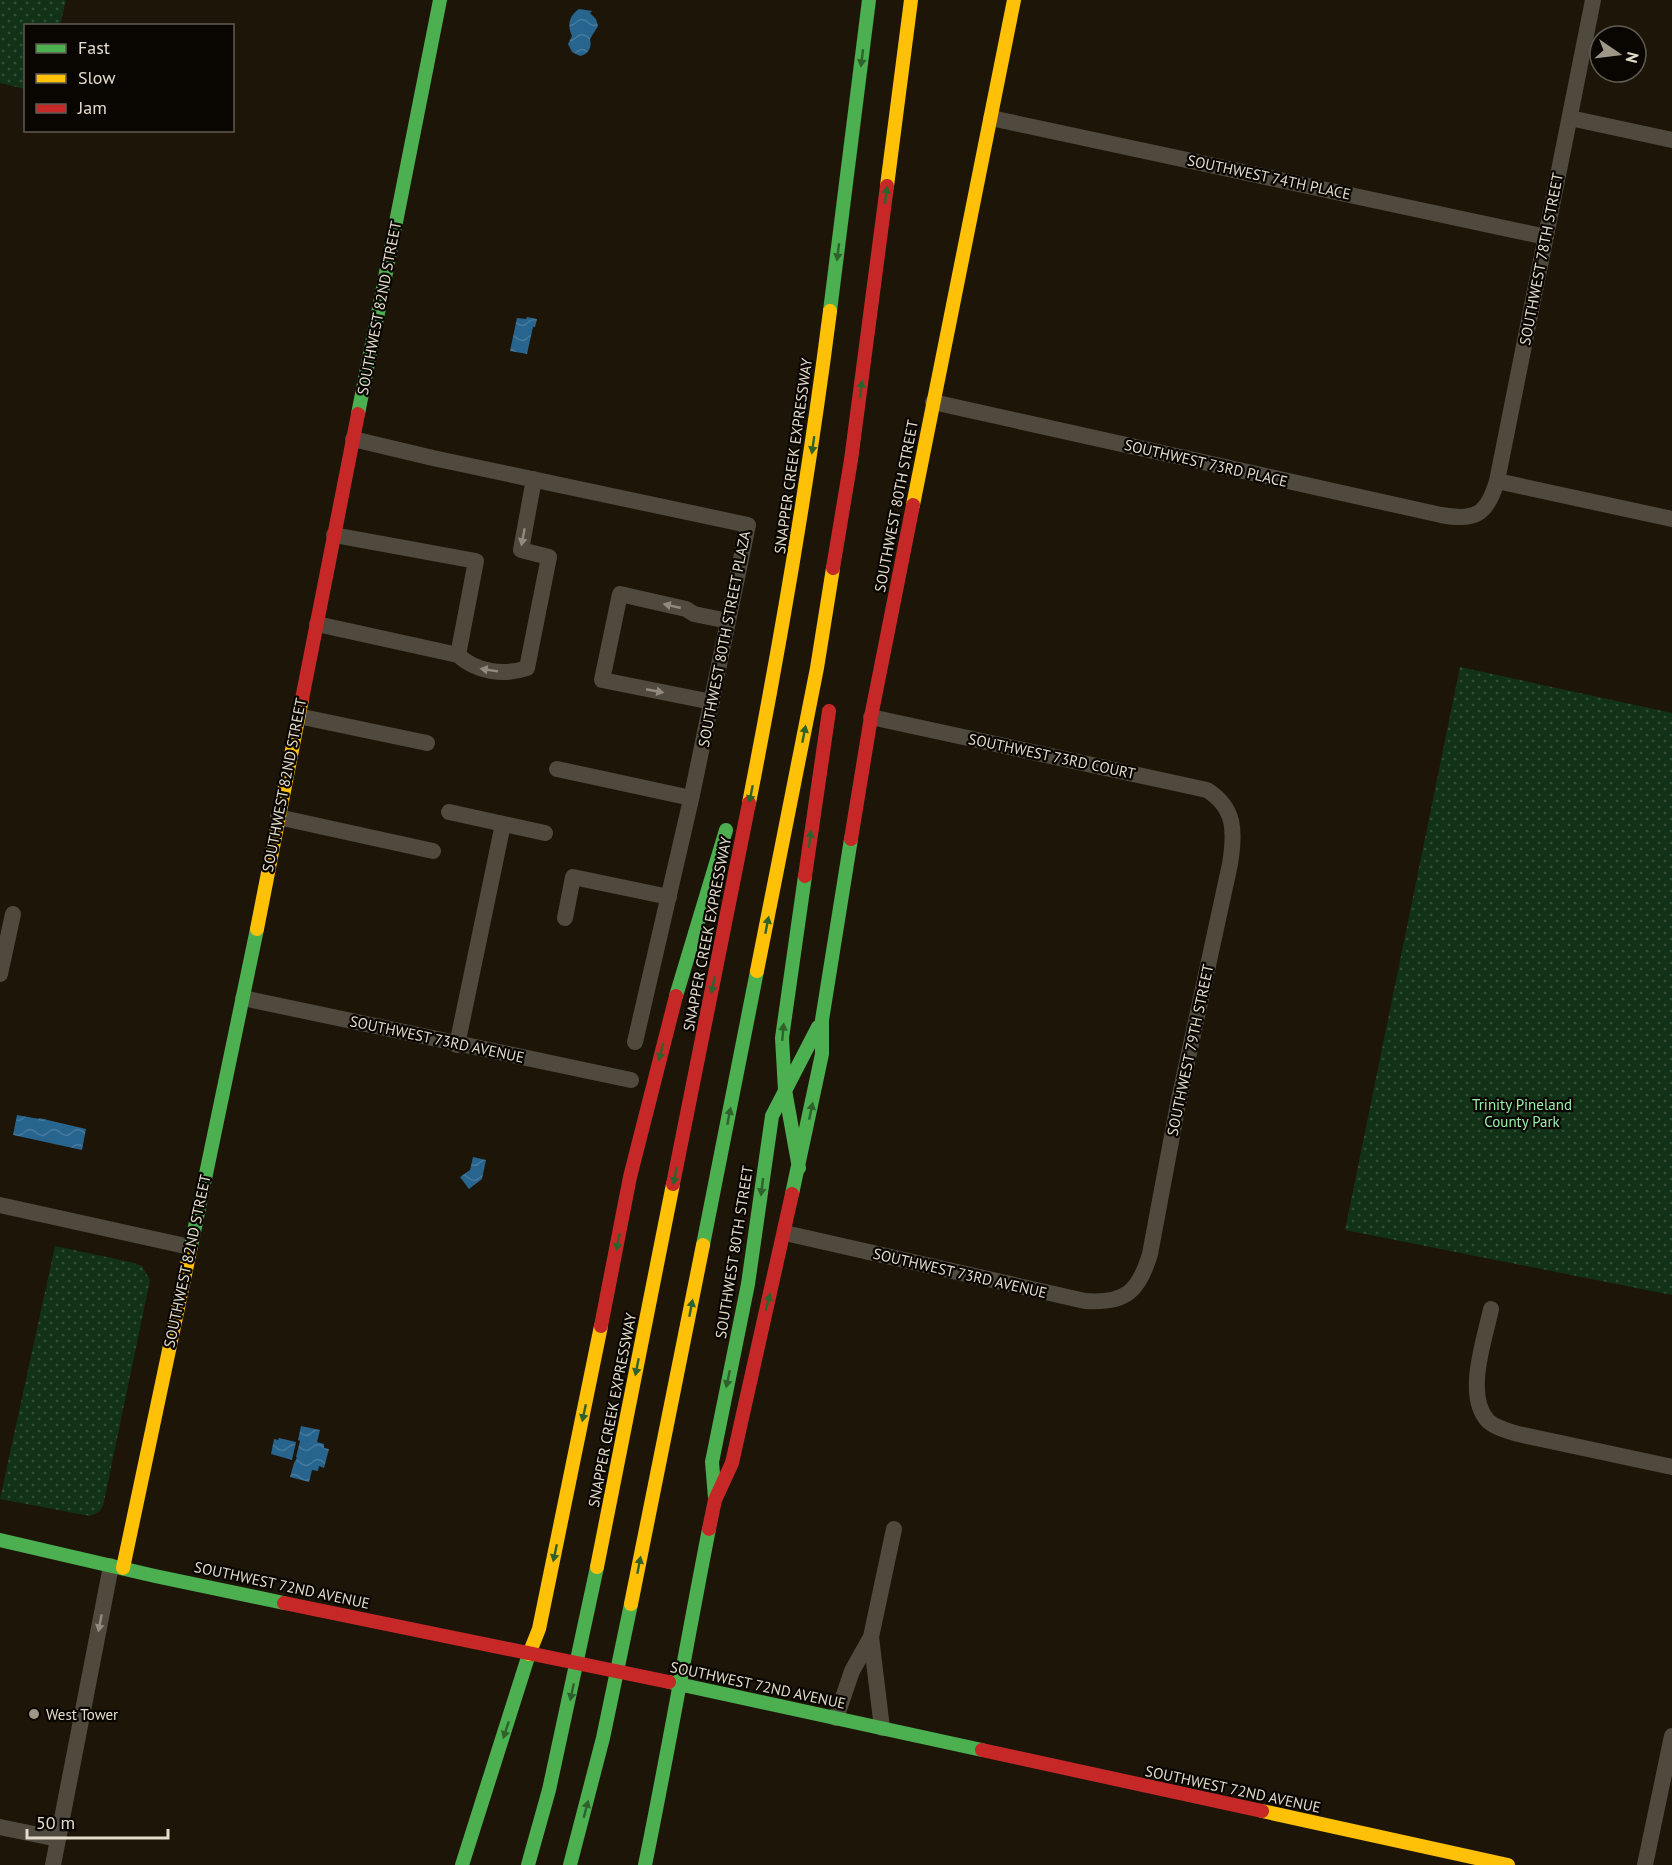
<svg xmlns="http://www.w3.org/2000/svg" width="1672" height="1865" font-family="'PT Sans',sans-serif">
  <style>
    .park { fill: url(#park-dots) }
    .water { fill: url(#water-waves) }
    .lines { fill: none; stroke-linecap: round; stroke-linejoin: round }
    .street { stroke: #4f493e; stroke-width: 16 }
    .fast { stroke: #4caf50; stroke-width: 14 }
    .slow { stroke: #ffc107; stroke-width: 14 }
    .jam { stroke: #c62828; stroke-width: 14 }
    .oneway { fill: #2e622c }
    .oneway2 { fill: #928b7d }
    .poi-dot { fill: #9e9787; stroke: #090500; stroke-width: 2 }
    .labels { text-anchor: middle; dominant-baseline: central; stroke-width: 4.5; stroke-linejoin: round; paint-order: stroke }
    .street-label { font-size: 15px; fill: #e3dccb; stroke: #090500 }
    .park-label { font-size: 15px; fill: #97efa9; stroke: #090500 }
    .poi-label { font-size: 15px; fill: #e3dccb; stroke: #090500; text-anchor: start }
  </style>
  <defs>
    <pattern id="park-dots" width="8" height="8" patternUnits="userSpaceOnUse" patternTransform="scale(1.5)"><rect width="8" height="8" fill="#123218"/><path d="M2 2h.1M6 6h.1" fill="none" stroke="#344f38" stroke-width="1.8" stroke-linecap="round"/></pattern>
    <pattern id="water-waves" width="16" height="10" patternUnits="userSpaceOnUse" patternTransform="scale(1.5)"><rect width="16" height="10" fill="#27648e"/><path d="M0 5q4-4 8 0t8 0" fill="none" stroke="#467a9d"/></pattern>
  </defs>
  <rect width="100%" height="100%" fill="#1d1608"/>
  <path class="park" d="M 0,0 L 66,0 L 60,25 L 26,26 L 25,89 L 0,83 Z
    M 1460,667 L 1672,713 L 1672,1295 L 1345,1230 Z
    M 55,1246 L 130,1262 L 142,1266 L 150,1280 L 103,1506 L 99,1512 L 90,1516 L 0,1499 Z"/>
  <path class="water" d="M 579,9 L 592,11 L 590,13 L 596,19 L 598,26 L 590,39 C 592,47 589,54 580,56 L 572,52 L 568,44 L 572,36 C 567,25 569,16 579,9 Z
    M 527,317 L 537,319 L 535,327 L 533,327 L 527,354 L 510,351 L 517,318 L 526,319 Z
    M 17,1115 L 39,1119 L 39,1118 L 86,1129 L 82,1150 L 13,1135 Z
    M 473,1157 L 486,1160 L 482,1179 L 469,1189 L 460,1177 L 470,1170 Z
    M 301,1426 L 320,1430 L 317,1442 L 324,1444 L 324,1448 L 329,1449 L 324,1468 L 319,1466 L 318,1471 L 312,1470 L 309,1482 L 290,1477 L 294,1463 L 297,1458 L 296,1457 L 300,1441 L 298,1440 Z
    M 279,1438 L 296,1442 L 292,1460 L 271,1454 L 274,1439 L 278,1440 Z"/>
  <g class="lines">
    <path class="street" d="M 991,118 L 1546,237
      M 1570,118 L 1672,140
      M 933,402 L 1441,515 C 1475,521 1487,515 1497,481 L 1593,0
      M 353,439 L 433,458 L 748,525 L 692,795 L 635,1042
      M 1497,481 L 1672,519
      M 317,624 L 458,655 L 476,561 L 334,535
      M 458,655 C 476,672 504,676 527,668 L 549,557 L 521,550 L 534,479
      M 712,702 L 602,680 L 620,594 L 686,609 L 694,614 L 728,621
      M 298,716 L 427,743
      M 557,769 L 691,798
      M 449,812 L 545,833
      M 278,817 L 433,851
      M 565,918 L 573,877 L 669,897
      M 0,974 L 13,914
      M 243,998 L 631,1080
      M 457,1045 L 503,824
      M 0,1205 L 190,1247
      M 785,1233 L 1085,1301 C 1126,1304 1139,1291 1150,1254 L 1178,1104 L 1230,864 C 1235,833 1236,808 1207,790 L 871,717
      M 1491,1309 C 1485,1339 1464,1395 1488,1421 C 1496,1428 1508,1431 1518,1434 L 1672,1467
      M 871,1637 L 882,1728
      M 836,1718 L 852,1671 L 871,1637 L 894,1529
      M 0,1827 L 58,1839
      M 53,1865 L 111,1566
      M 1645,1865 L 1672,1736"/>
    <path class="fast" d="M 830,311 L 869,0
      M 358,414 L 440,0
      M 676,996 L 726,830
      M 799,1168 L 785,1090 L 782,1038 L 805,876
      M 792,1194 L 822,1054 L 822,1020 L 851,839
      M 703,1245 L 757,971
      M 191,1246 L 257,929
      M 715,1498 L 712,1462 L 748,1284 L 772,1116 L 818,1027
      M 0,1540 L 155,1576 L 284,1603
      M 669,1682 L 982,1750
      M 462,1865 L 529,1654
      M 528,1865 L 549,1790 L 597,1567
      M 570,1865 L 603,1738 L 631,1604
      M 645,1865 C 668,1753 687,1641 709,1529"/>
    <path class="slow" d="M 887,186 L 911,0
      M 913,505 L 1014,0
      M 749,803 C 781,640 809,476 830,311
      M 257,929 L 302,699
      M 757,971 L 817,668 L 833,568
      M 597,1567 L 673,1184
      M 123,1568 L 191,1246
      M 631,1604 L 703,1245
      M 529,1654 L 539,1629 L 601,1326
      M 1262,1811 L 1508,1865"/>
    <path class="jam" d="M 833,568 L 851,460 L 887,186
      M 302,699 L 358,414
      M 851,839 L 871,717 L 913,505
      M 805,876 L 829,711
      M 673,1184 L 749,803
      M 601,1326 L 630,1177 L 676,996
      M 709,1529 L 715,1500 L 732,1463 L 792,1194
      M 284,1603 L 669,1682
      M 982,1750 L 1262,1811"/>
  </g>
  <defs><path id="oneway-solid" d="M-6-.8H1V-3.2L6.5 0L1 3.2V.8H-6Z" transform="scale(1.5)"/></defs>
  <g class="oneway">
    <use href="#oneway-solid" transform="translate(862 58) rotate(97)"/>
    <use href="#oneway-solid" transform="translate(886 195) rotate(-83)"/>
    <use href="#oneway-solid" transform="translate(838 252) rotate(97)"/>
    <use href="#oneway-solid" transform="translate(861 389) rotate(-82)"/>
    <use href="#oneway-solid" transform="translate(813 445) rotate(98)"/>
    <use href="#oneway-solid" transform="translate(804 734) rotate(-79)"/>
    <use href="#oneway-solid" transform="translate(751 794) rotate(101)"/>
    <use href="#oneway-solid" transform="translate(810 839) rotate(-82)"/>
    <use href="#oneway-solid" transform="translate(767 925) rotate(-79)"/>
    <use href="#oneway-solid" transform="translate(713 985) rotate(101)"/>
    <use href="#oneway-solid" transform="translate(783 1032) rotate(-85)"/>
    <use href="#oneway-solid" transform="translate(661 1052) rotate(104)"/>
    <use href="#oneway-solid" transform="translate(811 1111) rotate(-78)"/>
    <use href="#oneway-solid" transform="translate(729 1116) rotate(-79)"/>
    <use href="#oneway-solid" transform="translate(675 1176) rotate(101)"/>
    <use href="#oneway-solid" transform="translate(762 1187) rotate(97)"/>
    <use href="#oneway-solid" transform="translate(618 1242) rotate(101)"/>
    <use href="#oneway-solid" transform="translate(768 1302) rotate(-76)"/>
    <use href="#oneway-solid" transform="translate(691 1308) rotate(-79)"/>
    <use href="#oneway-solid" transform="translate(637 1367) rotate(101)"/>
    <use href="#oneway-solid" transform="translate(728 1379) rotate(102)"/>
    <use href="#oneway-solid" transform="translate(584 1413) rotate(102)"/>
    <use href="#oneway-solid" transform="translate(555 1553) rotate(102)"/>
    <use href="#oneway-solid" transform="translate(639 1565) rotate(-79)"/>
    <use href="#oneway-solid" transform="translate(572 1692) rotate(102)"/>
    <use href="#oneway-solid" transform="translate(506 1730) rotate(108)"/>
    <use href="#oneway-solid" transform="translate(586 1809) rotate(-75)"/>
  </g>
  <g class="oneway2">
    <use href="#oneway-solid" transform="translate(523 537) rotate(101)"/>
    <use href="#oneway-solid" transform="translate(672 606) rotate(-167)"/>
    <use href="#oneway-solid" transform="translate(489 670) rotate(-171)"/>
    <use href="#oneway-solid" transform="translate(655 691) rotate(11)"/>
    <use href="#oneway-solid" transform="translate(100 1623) rotate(101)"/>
  </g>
  <circle class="poi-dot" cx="34" cy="1714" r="6"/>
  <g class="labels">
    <g class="street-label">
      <text transform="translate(1269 177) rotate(12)">SOUTHWEST 74TH PLACE</text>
      <text transform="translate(1541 259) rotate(-79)">SOUTHWEST 78TH STREET</text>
      <text transform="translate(379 308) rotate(-79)">SOUTHWEST 82ND STREET</text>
      <text transform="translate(793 456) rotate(-82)">SNAPPER CREEK EXPRESSWAY</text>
      <text transform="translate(1206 463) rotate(13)">SOUTHWEST 73RD PLACE</text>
      <text transform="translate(896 506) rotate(-79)">SOUTHWEST 80TH STREET</text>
      <text transform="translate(724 639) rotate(-79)">SOUTHWEST 80TH STREET PLAZA</text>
      <text transform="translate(1052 756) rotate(12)">SOUTHWEST 73RD COURT</text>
      <text transform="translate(284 785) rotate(-79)">SOUTHWEST 82ND STREET</text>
      <text transform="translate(707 934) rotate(-79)">SNAPPER CREEK EXPRESSWAY</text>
      <text transform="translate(437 1039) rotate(12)">SOUTHWEST 73RD AVENUE</text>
      <text transform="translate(1190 1050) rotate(-78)">SOUTHWEST 79TH STREET</text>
      <text transform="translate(734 1252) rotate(-81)">SOUTHWEST 80TH STREET</text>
      <text transform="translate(187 1261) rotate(-78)">SOUTHWEST 82ND STREET</text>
      <text transform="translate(960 1273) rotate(13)">SOUTHWEST 73RD AVENUE</text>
      <text transform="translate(612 1410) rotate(-79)">SNAPPER CREEK EXPRESSWAY</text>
      <text transform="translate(282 1585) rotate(12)">SOUTHWEST 72ND AVENUE</text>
      <text transform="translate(758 1685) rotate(12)">SOUTHWEST 72ND AVENUE</text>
      <text transform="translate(1233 1789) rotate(12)">SOUTHWEST 72ND AVENUE</text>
    </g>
    <g class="park-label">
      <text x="1522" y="1104">Trinity Pineland<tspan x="1522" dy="17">County Park</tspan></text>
    </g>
    <g class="poi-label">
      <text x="46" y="1714">West Tower</text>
    </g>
  </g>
  <rect x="24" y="24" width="210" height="108" fill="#090500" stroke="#605b51" stroke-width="1.5"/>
  <rect x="36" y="44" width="30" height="9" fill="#4caf50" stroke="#605b51" stroke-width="1.5"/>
  <text x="78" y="54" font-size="18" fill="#e3dccb">Fast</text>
  <rect x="36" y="74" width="30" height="9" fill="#ffc107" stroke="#605b51" stroke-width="1.5"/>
  <text x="78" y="84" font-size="18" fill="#e3dccb">Slow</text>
  <rect x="36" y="104" width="30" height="9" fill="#c62828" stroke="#605b51" stroke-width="1.5"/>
  <text x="78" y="114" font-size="18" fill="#e3dccb">Jam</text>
  <g transform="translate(1618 54) rotate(104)"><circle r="28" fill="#090500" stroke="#605b51" stroke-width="1.5"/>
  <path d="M0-4.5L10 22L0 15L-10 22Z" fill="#9e9787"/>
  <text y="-9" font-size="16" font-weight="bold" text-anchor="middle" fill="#e3dccb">N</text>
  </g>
  <path d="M27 1829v9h141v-9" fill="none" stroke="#e3dccb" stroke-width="3"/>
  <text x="36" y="1829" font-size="18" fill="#e3dccb" stroke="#090500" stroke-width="4.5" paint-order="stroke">50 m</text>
</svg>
